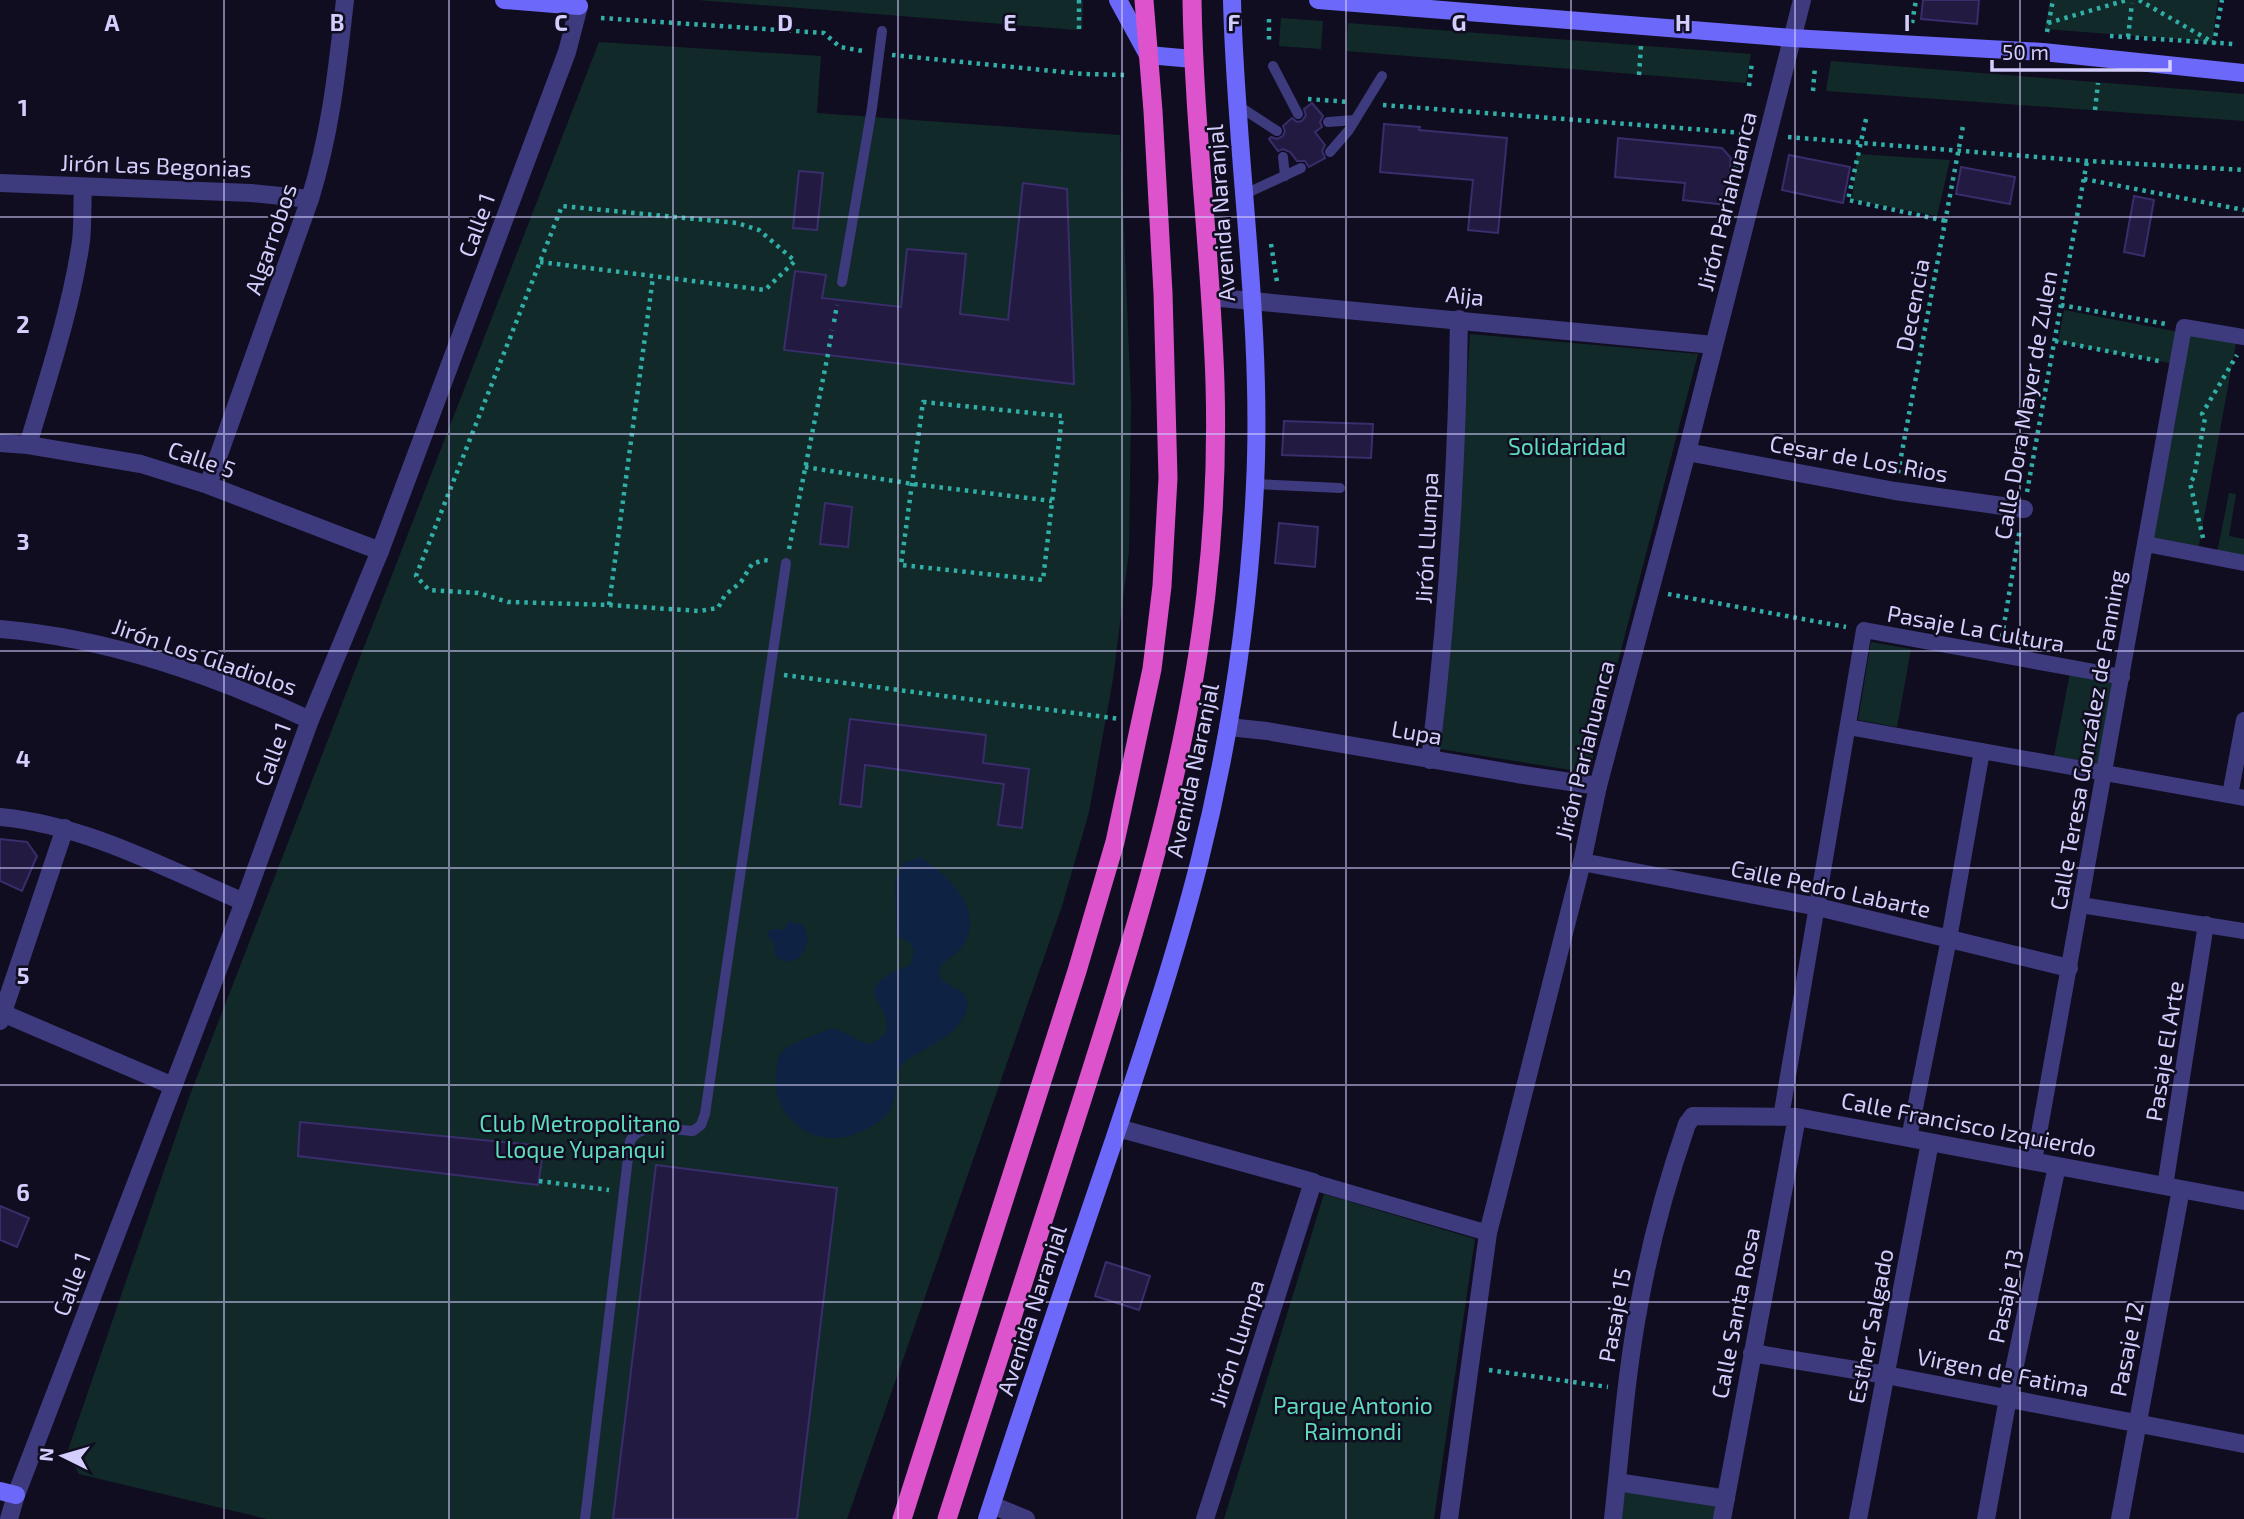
<svg xmlns="http://www.w3.org/2000/svg" width="2244" height="1519" font-family="'Exo 2',sans-serif">
  <style>
    .green { fill: #112a29 }
    .water { fill: #0e2244 }
    .building { fill: #221a40; stroke: #392d6c; stroke-width: 2 }
    .lines { fill: none; stroke-linecap: round; stroke-linejoin: round }
    .path { stroke: #31aea7; stroke-width: 4.5; stroke-dasharray: 3.5 5; stroke-linecap: butt }
    .service { stroke: #3d3a7e; stroke-width: 10 }
    .pedestrian { stroke: #3d3a7e; stroke-width: 16 }
    .minor { stroke: #3d3a7e; stroke-width: 18 }
    .tertiary { stroke: #3d3a7e; stroke-width: 18 }
    .secondary { stroke: #6c68fa; stroke-width: 18 }
    .trunk { stroke: #dc53cc; stroke-width: 19 }
    .grid { fill: none; stroke: #d4cefd; stroke-width: 2; stroke-opacity: 0.55 }
    .labels { text-anchor: middle; dominant-baseline: central; stroke-width: 5; stroke-linejoin: round; paint-order: stroke }
    .street-label { font-size: 23px; fill: #d4cefd; stroke: #110d20 }
    .park-label { font-size: 23px; fill: #5ddbbc; stroke: #110d20 }
    .grid-label { font-size: 23px; text-anchor: middle; font-weight: bold; fill: #d4cefd; stroke: #110d20; stroke-width: 5; stroke-linejoin: round; paint-order: stroke }
  </style>
  <rect width="100%" height="100%" fill="#110d20"/>
  <path class="green" d="M 698,0 L 1081,0 L 1083,2 L 1082,29 L 1077,30 Z
    M 2050,0 L 2218,0 L 2212,42 L 2045,29 Z
    M 1281,18 L 1323,21 L 1321,49 L 1279,46 Z
    M 1348,23 L 1751,54 L 1746,83 L 1346,51 Z
    M 599,42 L 821,56 L 817,113 L 1120,135 L 1131,401 L 1129,551 L 1113,679 L 1089,812 L 1062,906 L 847,1519 L 267,1519 L 79,1474 L 67,1453 L 190,1095 Z
    M 1831,61 L 2244,94 L 2244,121 L 1826,91 Z
    M 1857,154 L 1950,160 L 1937,216 L 1852,200 Z
    M 2064,310 L 2236,343 L 2196,561 L 2151,552 L 2185,366 L 2058,342 Z
    M 1470,334 L 1698,354 L 1589,773 L 1440,749 L 1457,541 Z
    M 2229,493 L 2236,494 L 2229,536 L 2244,539 L 2244,563 L 2216,558 Z
    M 1871,642 L 1911,649 L 1897,727 L 1858,720 Z
    M 2070,673 L 2114,682 L 2097,769 L 2053,761 Z
    M 1324,1194 L 1475,1239 L 1434,1519 L 1224,1519 Z
    M 1622,1475 L 1719,1488 L 1714,1519 L 1617,1519 Z"/>
  <path class="water" d="M 920,857 C 947,875 985,908 964,944 C 958,954 948,958 941,966 C 939,968 939,974 940,976 C 942,983 960,990 966,995 C 975,1027 931,1045 910,1058 C 881,1075 913,1105 870,1127 C 860,1133 847,1138 835,1138 C 800,1139 773,1109 776,1076 C 777,1067 776,1057 783,1051 C 793,1042 819,1034 832,1028 C 847,1031 855,1041 870,1044 C 908,1028 870,1003 875,989 C 880,975 899,970 911,964 L 914,951 L 911,943 L 898,937 L 896,932 L 895,880 L 904,863 Z
    M 789,921 L 803,925 C 818,951 789,974 774,953 L 775,945 L 768,936 L 768,932 L 773,929 L 784,930 Z"/>
  <path class="building" d="M 1923,0 L 1979,0 L 1977,24 L 1921,19 Z
    M 1312,103 L 1323,116 L 1320,122 L 1322,127 L 1315,132 L 1325,145 L 1322,151 L 1325,158 L 1309,167 L 1305,161 L 1297,161 L 1290,152 L 1283,149 L 1278,151 L 1269,139 L 1271,137 L 1277,139 L 1283,136 L 1285,131 L 1283,126 L 1292,118 L 1297,122 L 1302,121 L 1306,115 L 1304,109 Z
    M 1384,124 L 1420,127 L 1419,130 L 1507,138 L 1498,233 L 1468,230 L 1473,180 L 1380,172 Z
    M 1618,138 L 1722,148 L 1731,158 L 1726,205 L 1683,200 L 1685,183 L 1615,177 Z
    M 1789,155 L 1850,167 L 1843,203 L 1782,190 Z
    M 1961,167 L 2015,177 L 2010,204 L 1956,194 Z
    M 799,171 L 823,173 L 817,230 L 793,228 Z
    M 1023,183 L 1067,189 L 1074,384 L 784,350 L 795,271 L 826,275 L 822,298 L 901,307 L 907,249 L 966,254 L 960,314 L 1008,320 Z
    M 2134,196 L 2154,200 L 2144,256 L 2124,252 Z
    M 1284,421 L 1373,424 L 1371,458 L 1282,455 Z
    M 825,503 L 852,507 L 848,547 L 820,544 Z
    M 1279,523 L 1318,527 L 1315,567 L 1275,563 Z
    M 850,719 L 986,735 L 983,763 L 1029,769 L 1022,828 L 998,825 L 1004,784 L 865,765 L 861,807 L 840,804 Z
    M 0,839 L 27,842 L 37,856 L 22,891 L 0,881 Z
    M 300,1122 L 544,1146 L 538,1185 L 298,1156 Z
    M 656,1165 L 837,1188 L 797,1519 L 613,1519 Z
    M 0,1206 L 29,1218 L 17,1247 L 0,1240 Z
    M 1106,1262 L 1150,1276 L 1139,1310 L 1095,1296 Z"/>
  <g class="lines">
    <path class="path" d="M 1079,0 L 1079,29
      M 2139,0 L 2214,43 L 2222,0
      M 601,18 L 824,33 L 840,47 L 863,51
      M 1269,19 L 1269,44
      M 1912,23 L 1916,0
      M 2048,23 L 2127,0
      M 2047,32 L 2053,0
      M 2110,36 L 2234,44
      M 2128,37 L 2132,3
      M 892,55 L 1083,74 L 1129,75
      M 1639,75 L 1641,46
      M 1749,86 L 1752,62
      M 1813,91 L 1815,66
      M 1308,99 L 1349,102
      M 1383,105 L 1744,133
      M 2095,110 L 2098,83
      M 1866,119 L 1848,200 L 1946,221
      M 1788,137 L 2087,161 L 2244,170
      M 1735,170 L 1744,133
      M 2084,179 L 2244,210
      M 1271,244 L 1277,282
      M 540,262 L 765,290 L 795,261 L 759,230 L 737,223 L 562,206 L 416,576 L 429,590 L 478,593 L 508,602 L 609,605 L 699,611 L 718,608 L 725,595 L 741,582 L 752,564 L 764,560 L 770,561
      M 2061,305 L 2166,324
      M 834,322 L 837,305
      M 2055,341 L 2159,361
      M 829,347 L 832,330
      M 923,402 L 1062,416 L 1043,580 L 901,565 Z
      M 805,467 L 913,484 L 1052,501
      M 1898,473 L 1963,126
      M 2027,492 L 2087,161
      M 2203,538 L 2190,483 L 2194,477 L 2205,418 L 2202,414 L 2237,355
      M 789,549 L 828,354
      M 1668,594 L 1846,627
      M 609,605 L 653,277
      M 2002,637 L 2020,528
      M 784,675 L 1120,719
      M 539,1181 L 609,1190
      M 1489,1370 L 1608,1387"/>
    <path class="service" d="M 1273,66 L 1298,114
      M 1237,105 L 1277,131
      M 1328,122 L 1355,120
      M 1330,152 L 1349,130 L 1382,76
      M 1283,157 L 1285,176
      M 1245,194 L 1301,168
      M 842,282 L 872,108 L 882,31
      M 1255,484 L 1340,488
      M 585,1519 L 630,1141 C 641,1121 673,1130 693,1131 L 701,1125 L 705,1114 L 786,563"/>
    <path class="pedestrian" d="M 2146,544 L 2244,563
      M 1848,727 L 2244,798
      M 2230,795 L 2244,720
      M 2081,905 L 2244,931
      M 1781,1117 L 1864,630 L 2122,677
      M 1909,1138 L 1949,939 L 1982,751
      M 2034,1161 L 2184,327 L 2244,337
      M 1313,1182 L 1488,1233
      M 2165,1186 L 2206,924"/>
    <path class="minor" d="M 0,183 L 251,193 L 310,199
      M 1210,297 L 1714,345
      M 0,443 L 28,445 L 141,464 L 208,485 L 380,551
      M 28,445 C 48,377 71,310 81,241 C 83,223 82,204 83,187
      M 1687,452 L 1895,491 L 2024,509
      M 208,485 L 310,199 C 331,131 337,70 345,0
      M 0,629 C 108,638 212,675 310,720
      M 1228,727 L 1267,731 L 1517,774 L 1598,786
      M 1430,760 C 1448,611 1457,468 1459,319
      M 0,817 C 86,825 165,868 244,902
      M 1582,862 L 1818,907 L 2069,968
      M 0,1012 L 173,1086
      M 0,1021 L 65,828
      M 1118,1128 L 1313,1182 L 1205,1519
      M 1752,1353 L 1886,1375 L 2244,1444
      M 1617,1482 L 1726,1499
      M 992,1505 L 1026,1519
      M 1613,1519 C 1621,1446 1626,1372 1640,1300 C 1651,1240 1667,1182 1687,1124 L 1693,1116 L 1797,1117 L 2244,1201
      M 1722,1519 L 1797,1117
      M 1858,1519 L 1930,1142
      M 1986,1519 L 2008,1398 L 2057,1166
      M 2120,1519 L 2181,1189"/>
    <path class="tertiary" d="M 9,1519 L 16,1495 L 244,902 L 310,720 L 380,551 L 567,52 L 579,6
      M 1449,1519 L 1488,1233 L 1582,862 L 1598,786 L 1687,452 L 1802,0"/>
    <path class="secondary" d="M 504,0 L 579,6
      M 1118,0 L 1148,55 L 1193,59
      M 1318,0 L 1792,38 L 2043,52 L 2244,73
      M 0,1491 L 16,1495
      M 987,1519 C 1028,1392 1071,1266 1114,1140 C 1144,1049 1175,957 1199,863 C 1230,740 1249,612 1255,485 C 1263,323 1236,162 1232,0"/>
    <path class="trunk" d="M 902,1519 L 1077,971 L 1115,842 L 1152,669 L 1162,586 L 1168,478 L 1163,293 L 1153,111 L 1144,0
      M 947,1519 C 991,1382 1035,1246 1079,1109 C 1133,941 1186,770 1206,594 C 1214,524 1217,453 1215,383 C 1211,255 1194,128 1192,0"/>
  </g>
  <path class="grid" d="M 224,0 L 224,1519M 449,0 L 449,1519M 673,0 L 673,1519M 898,0 L 898,1519M 1122,0 L 1122,1519M 1346,0 L 1346,1519M 1571,0 L 1571,1519M 1795,0 L 1795,1519M 2020,0 L 2020,1519M 0,217 L 2244,217M 0,434 L 2244,434M 0,651 L 2244,651M 0,868 L 2244,868M 0,1085 L 2244,1085M 0,1302 L 2244,1302"/>
  <g class="labels">
    <g class="street-label">
      <text transform="translate(156 165) rotate(2)">Jirón Las Begonias</text>
      <text transform="translate(1726 201) rotate(-76)">Jirón Pariahuanca</text>
      <text transform="translate(1220 213) rotate(-94)">Avenida Naranjal</text>
      <text transform="translate(476 225) rotate(-70)">Calle 1</text>
      <text transform="translate(270 239) rotate(-71)">Algarrobos</text>
      <text transform="translate(1465 295) rotate(6)">Aija</text>
      <text transform="translate(1912 305) rotate(-79)">Decencia</text>
      <text transform="translate(2025 405) rotate(-80)">Calle Dora Mayer de Zulen</text>
      <text transform="translate(1859 458) rotate(10)">Cesar de Los Rios</text>
      <text transform="translate(202 459) rotate(19)">Calle 5</text>
      <text transform="translate(1426 538) rotate(-87)">Jirón Llumpa</text>
      <text transform="translate(1976 628) rotate(10)">Pasaje La Cultura</text>
      <text transform="translate(205 656) rotate(19)">Jirón Los Gladiolos</text>
      <text transform="translate(1417 732) rotate(10)">Lupa</text>
      <text transform="translate(2087 740) rotate(-80)">Calle Teresa González de Fanning</text>
      <text transform="translate(1584 750) rotate(-76)">Jirón Pariahuanca</text>
      <text transform="translate(272 754) rotate(-70)">Calle 1</text>
      <text transform="translate(1192 770) rotate(-78)">Avenida Naranjal</text>
      <text transform="translate(1831 888) rotate(12)">Calle Pedro Labarte</text>
      <text transform="translate(2164 1051) rotate(-81)">Pasaje El Arte</text>
      <text transform="translate(1969 1124) rotate(11)">Calle Francisco Izquierdo</text>
      <text transform="translate(71 1284) rotate(-69)">Calle 1</text>
      <text transform="translate(2005 1296) rotate(-78)">Pasaje 13</text>
      <text transform="translate(1031 1310) rotate(-72)">Avenida Naranjal</text>
      <text transform="translate(1735 1313) rotate(-79)">Calle Santa Rosa</text>
      <text transform="translate(1614 1315) rotate(-80)">Pasaje 15</text>
      <text transform="translate(1870 1326) rotate(-79)">Esther Salgado</text>
      <text transform="translate(1236 1343) rotate(-72)">Jirón Llumpa</text>
      <text transform="translate(2126 1349) rotate(-79)">Pasaje 12</text>
      <text transform="translate(2003 1372) rotate(11)">Virgen de Fatima</text>
    </g>
    <g class="park-label">
      <text x="1567" y="446">Solidaridad</text>
      <text x="580" y="1123">Club Metropolitano<tspan x="580" dy="26">Lloque Yupanqui</tspan></text>
      <text x="1353" y="1405">Parque Antonio<tspan x="1353" dy="26">Raimondi</tspan></text>
    </g>
  </g>
  <g class="grid-label">
    <text x="112" y="31">A</text>
    <text x="337" y="31">B</text>
    <text x="561" y="31">C</text>
    <text x="785" y="31">D</text>
    <text x="1010" y="31">E</text>
    <text x="1234" y="31">F</text>
    <text x="1459" y="31">G</text>
    <text x="1683" y="31">H</text>
    <text x="1907" y="31">I</text>
    <text x="23" y="116">1</text>
    <text x="23" y="333">2</text>
    <text x="23" y="550">3</text>
    <text x="23" y="767">4</text>
    <text x="23" y="984">5</text>
    <text x="23" y="1201">6</text>
  </g>
  <g transform="translate(63 1456) rotate(275)" stroke="#110d20" stroke-width="5" paint-order="stroke">
  <path d="M0-5L12 26L0 18L-12 26Z" fill="#d4cefd"/>
  <text y="-10" font-size="19" font-weight="bold" text-anchor="middle" fill="#d4cefd">N</text>
  </g>
  <path d="M1992 60v10h178v-10" fill="none" stroke="#d4cefd" stroke-width="3.5"/>
  <text x="2002" y="60" font-size="21" fill="#d4cefd" stroke="#110d20" stroke-width="5" paint-order="stroke">50 m</text>
</svg>
